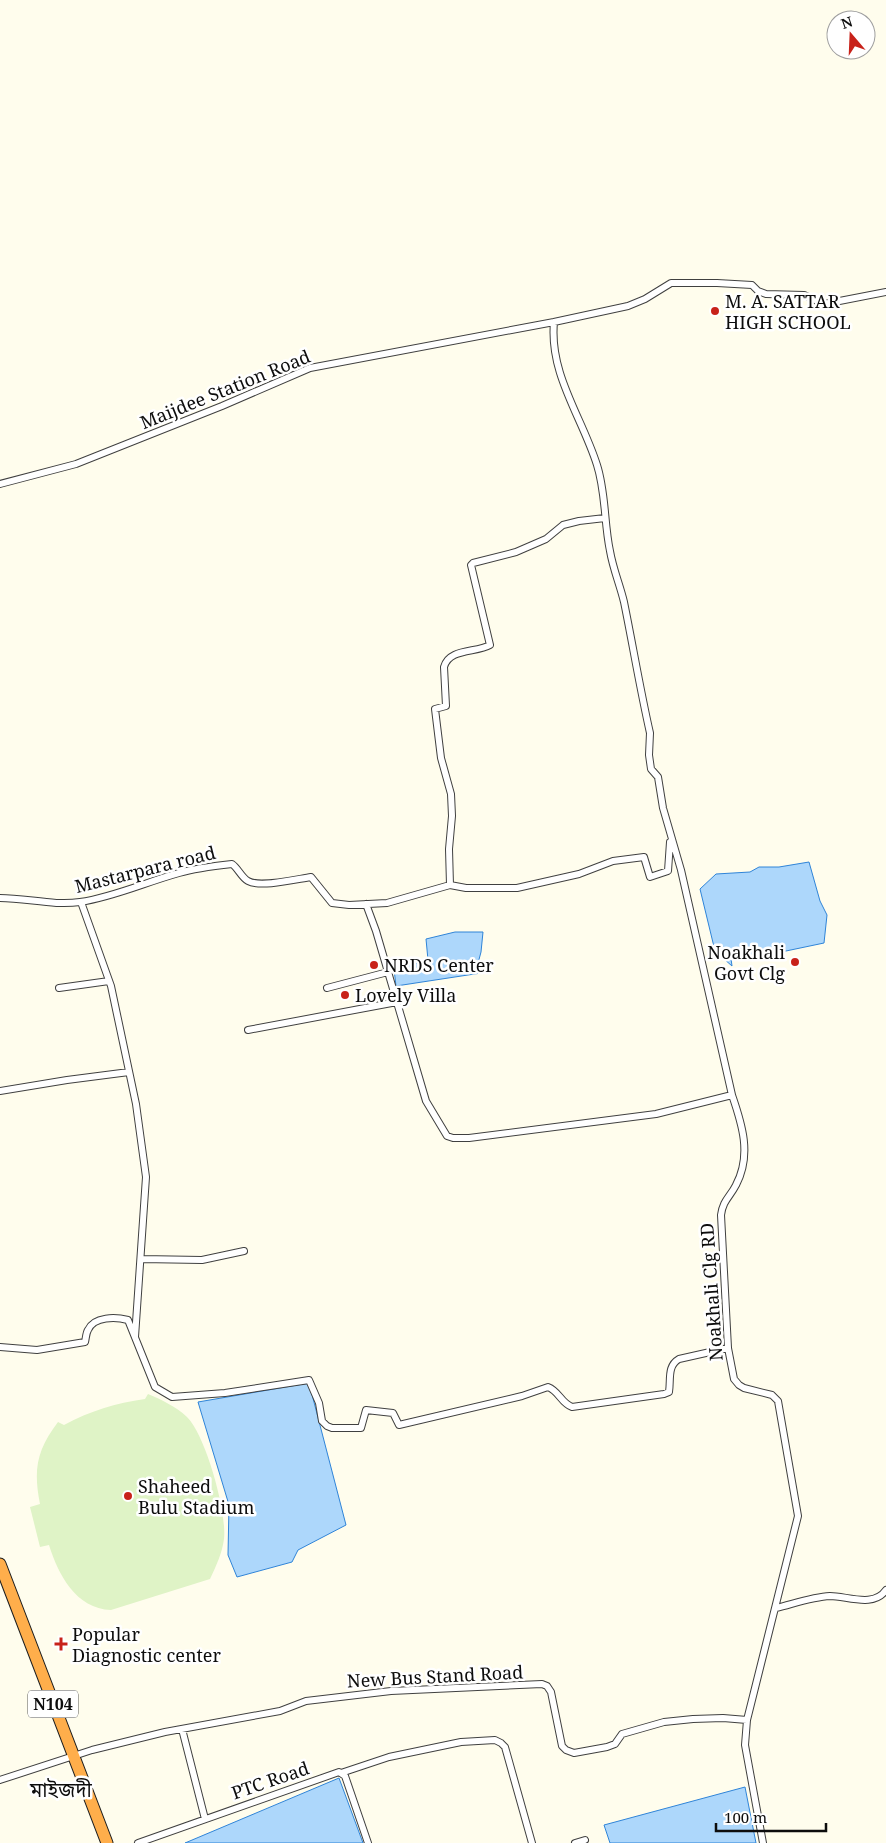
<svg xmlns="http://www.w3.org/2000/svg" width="886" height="1843" font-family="'Noto Serif','Noto Sans Bengali',serif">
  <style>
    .pitch { fill: #dff3c6 }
    .water { fill: #add7fb; stroke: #2f84d8 }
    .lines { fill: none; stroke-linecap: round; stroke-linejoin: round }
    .street-casing { stroke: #404040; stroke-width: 8 }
    .highway-casing { stroke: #1e1e1e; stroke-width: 13 }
    .street { stroke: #fff; stroke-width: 6 }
    .highway { stroke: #ffae4b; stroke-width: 11 }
    .poi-dot { fill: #c8221a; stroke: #fff; stroke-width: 2 }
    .labels { text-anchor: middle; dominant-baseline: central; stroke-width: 5; stroke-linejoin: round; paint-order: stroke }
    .shield { fill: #fff; stroke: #565656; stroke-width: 1 }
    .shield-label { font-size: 16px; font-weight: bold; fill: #0d0d0d }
    .poi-label { font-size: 18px; fill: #0d0d0d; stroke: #fff; text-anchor: start }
    .street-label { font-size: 18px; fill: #0d0d0d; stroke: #fff }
    .quarter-label { font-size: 20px; fill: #0d0d0d; stroke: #fff }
  </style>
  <rect width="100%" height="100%" fill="#fffded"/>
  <path class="pitch" d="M 148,1394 C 162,1400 175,1406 187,1417 C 206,1436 227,1512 224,1539 C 222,1554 216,1566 210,1579 L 111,1610 C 76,1609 58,1574 49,1545 L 40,1547 L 30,1507 L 40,1504 C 33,1469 37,1450 58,1422 L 64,1425 C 90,1411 116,1403 145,1399 Z"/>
  <path class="water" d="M 809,862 L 820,901 L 827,915 L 824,943 L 748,959 L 744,948 L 730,951 L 732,966 L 715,951 L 700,889 L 716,874 L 750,872 L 759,867 L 779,867 Z
    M 455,932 L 483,932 L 481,952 L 477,967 L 481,973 L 396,986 L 394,969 L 428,960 L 426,939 Z
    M 309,1383 L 346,1525 L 298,1550 L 292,1562 L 237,1577 L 228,1555 L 229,1505 L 198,1402 Z
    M 339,1778 L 363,1843 L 185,1843 Z
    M 745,1787 L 756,1843 L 610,1843 L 604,1825 Z"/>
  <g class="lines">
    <defs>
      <path id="street" d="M 0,484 L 76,464 L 222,406 L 310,368 L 554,322
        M 450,885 L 449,849 L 452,816 L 451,794 L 441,758 L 435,709 L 446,706 L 444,667 C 449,648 476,653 490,645 L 471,565 L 473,563 L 516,552 L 546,539 L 563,525 L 579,521 L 605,518
        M 0,898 C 27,898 54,906 80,902 C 114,897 146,882 179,873 C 196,868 214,866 232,864 C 238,868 241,877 248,881 C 260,888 297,879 311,877 L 332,903 L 349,905 L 387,903 L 450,885 L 466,888 L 517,888 L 579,874 L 613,861 L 644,857 L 650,877 L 668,871 L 670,842
        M 81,902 L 111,986 L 136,1104 L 146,1177 L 135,1337
        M 366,904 L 376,931 L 426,1101 L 447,1136 L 453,1138 L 469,1138 L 656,1114 L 732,1095 C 742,1124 752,1155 736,1185 C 730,1197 723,1200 721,1215 L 728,1348 L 734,1379 L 739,1385 L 744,1388 L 772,1395 L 778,1401 L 798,1516 L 747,1720 L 745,1745 L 763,1843
        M 59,988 L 109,981
        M 327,988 L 388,972
        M 248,1030 L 397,1002
        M 0,1091 L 67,1080 L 129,1072
        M 732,1095 L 681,870 L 663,808 L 658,777 L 651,769 L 649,755 L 650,733 C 640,689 633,646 624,602 C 620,585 613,569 610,551 C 604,523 606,493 597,465 C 582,417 549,374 554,322 L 628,306 L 645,299 L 671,283 L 717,283 L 752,285 L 758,291 L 766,294 L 804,295 L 824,304 L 886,292
        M 141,1259 L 202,1260 L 244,1251
        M 0,1347 L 37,1350 L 85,1342 C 86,1338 86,1333 88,1330 C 94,1316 116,1317 128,1320 L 155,1387 L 172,1397 L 225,1393 L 309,1380 L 319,1403 L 322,1421 L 327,1426 L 332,1428 L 361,1428 L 366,1410 L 393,1413 L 399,1425 L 522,1396 L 548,1387 C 559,1391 561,1403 572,1407 L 664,1394 L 669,1392 C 671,1379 667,1366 679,1359 L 728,1348
        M 776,1608 C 793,1604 812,1597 830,1596 C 847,1596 874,1608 886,1590
        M 182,1729 L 205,1819
        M 341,1773 L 389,1757 L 461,1742 L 495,1740 L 501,1743 L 505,1747 L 532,1843
        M 0,1780 L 92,1750 L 165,1732 L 280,1711 L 306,1701 L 391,1691 L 542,1684 L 547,1686 L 551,1692 L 562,1746 L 566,1750 L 574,1753 L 607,1747 L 615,1744 L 622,1734 L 664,1722 L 693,1719 L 723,1718 L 747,1720
        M 138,1843 L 339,1772 L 345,1776 L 368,1843
        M 575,1843 L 585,1840"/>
      <path id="highway" d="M 0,1564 L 107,1843"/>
    </defs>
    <use href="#street" class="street-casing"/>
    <use href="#highway" class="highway-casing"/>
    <use href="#street" class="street"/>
    <use href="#highway" class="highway"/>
  </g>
  <g class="poi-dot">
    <circle cx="715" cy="311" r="5"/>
    <circle cx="795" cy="962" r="5"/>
    <circle cx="374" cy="965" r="5"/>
    <circle cx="345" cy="995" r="5"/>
    <circle cx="128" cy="1496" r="5"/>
    <path d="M58.5 1636.5h5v5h5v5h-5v5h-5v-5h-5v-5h5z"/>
  </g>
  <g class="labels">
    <rect class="shield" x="28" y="1690.5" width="50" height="27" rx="4"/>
    <g class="shield-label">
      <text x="53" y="1704">N104</text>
    </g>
    <g class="poi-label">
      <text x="725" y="301">M. A. SATTAR<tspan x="725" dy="21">HIGH SCHOOL</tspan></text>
      <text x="785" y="952" text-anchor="end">Noakhali<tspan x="785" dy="21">Govt Clg</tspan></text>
      <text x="384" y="965">NRDS Center</text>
      <text x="355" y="995">Lovely Villa</text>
      <text x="138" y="1486">Shaheed<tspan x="138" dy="21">Bulu Stadium</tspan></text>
      <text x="72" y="1634">Popular<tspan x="72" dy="21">Diagnostic center</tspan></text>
    </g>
    <g class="street-label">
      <text transform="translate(225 389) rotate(-22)">Maijdee Station Road</text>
      <text transform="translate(145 869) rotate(-14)">Mastarpara road</text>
      <text transform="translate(711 1292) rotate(-94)">Noakhali Clg RD</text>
      <text transform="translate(435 1676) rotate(-3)">New Bus Stand Road</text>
      <text transform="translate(270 1780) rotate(-19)">PTC Road</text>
    </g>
    <g class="quarter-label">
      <text x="61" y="1789">মাইজদী</text>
    </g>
  </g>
  <g transform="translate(851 35) rotate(341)"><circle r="24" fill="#ffffff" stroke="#9e9e9e"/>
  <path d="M0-4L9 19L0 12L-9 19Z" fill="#c8221a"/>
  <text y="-8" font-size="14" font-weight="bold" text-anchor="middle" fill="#0d0d0d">N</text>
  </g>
  <path d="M716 1823v8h110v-8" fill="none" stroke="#0d0d0d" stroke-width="2.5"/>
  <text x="724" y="1823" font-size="15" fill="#0d0d0d" stroke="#ffffff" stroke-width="4" paint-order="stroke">100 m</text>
</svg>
